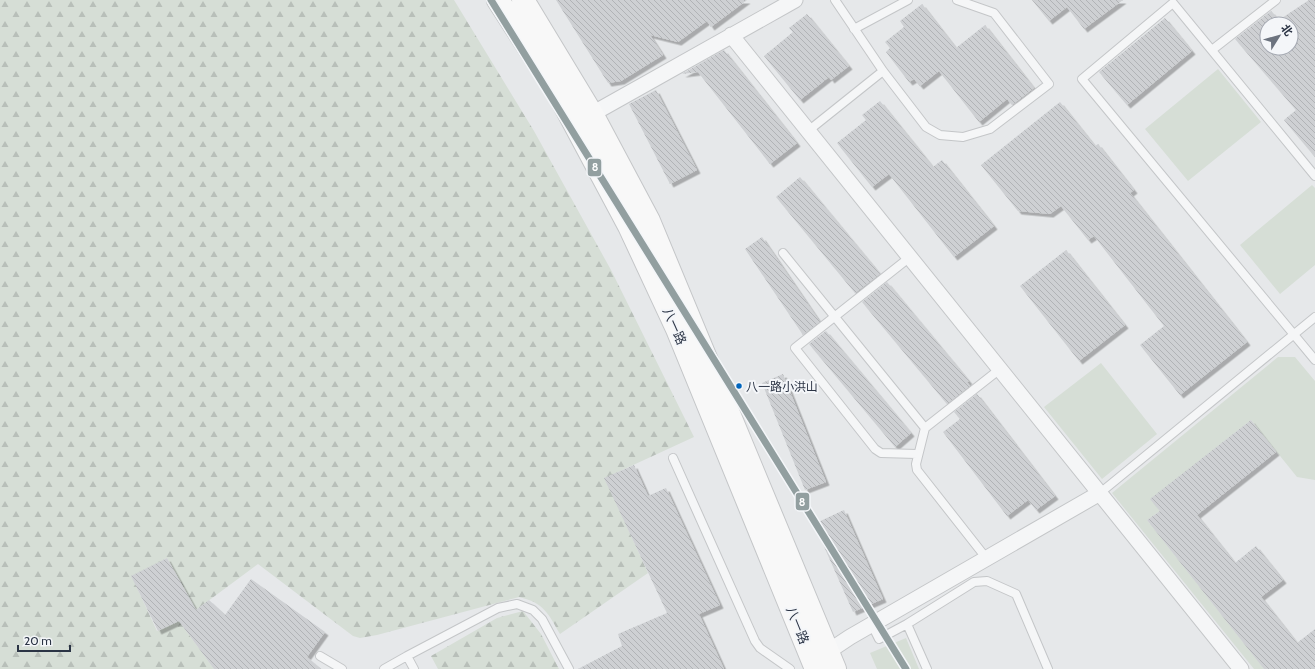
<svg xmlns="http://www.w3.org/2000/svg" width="1315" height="669" font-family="Cabin,'Noto Sans SC',sans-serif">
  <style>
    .green { fill: #d6ded6 }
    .forest { fill: url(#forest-firs) }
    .building { fill: url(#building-back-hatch); fill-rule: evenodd; filter: url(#shadow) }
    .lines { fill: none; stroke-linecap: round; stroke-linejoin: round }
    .service-casing { stroke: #c4c6c8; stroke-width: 10 }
    .minor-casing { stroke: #c4c6c8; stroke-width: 17 }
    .secondary-casing { stroke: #c4c6c8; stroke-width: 24 }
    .service { stroke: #f5f6f7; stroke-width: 8 }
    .minor { stroke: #f5f6f7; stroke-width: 15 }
    .secondary { stroke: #f8f8f8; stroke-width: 22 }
    .metro-1-casing { stroke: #f4f6f9; stroke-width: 10 }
    .metro-1 { stroke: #929fa0; stroke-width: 7 }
    .bus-dot { fill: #0065bd; stroke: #f4f6f9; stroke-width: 1.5 }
    .labels { text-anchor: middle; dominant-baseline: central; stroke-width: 4; stroke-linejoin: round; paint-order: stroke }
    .bus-label { font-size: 12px; fill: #2b3445; stroke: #f4f6f9; text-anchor: start }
    .street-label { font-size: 13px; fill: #2b3445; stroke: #f4f6f9 }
    .line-badge { stroke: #f4f6f9; stroke-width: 1.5 }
    .badge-label { font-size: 11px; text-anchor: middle; font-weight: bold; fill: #fff }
  </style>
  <defs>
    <pattern id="forest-firs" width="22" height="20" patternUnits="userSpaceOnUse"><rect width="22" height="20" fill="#d6ded6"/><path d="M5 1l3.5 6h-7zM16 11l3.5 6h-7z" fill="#b8bfb9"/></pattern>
    <pattern id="building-back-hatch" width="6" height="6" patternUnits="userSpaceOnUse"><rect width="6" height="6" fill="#ced0d3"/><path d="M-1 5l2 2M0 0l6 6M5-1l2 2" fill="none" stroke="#b1b3b6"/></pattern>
    <filter id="shadow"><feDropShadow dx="3.5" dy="3.5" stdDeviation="0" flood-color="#0004"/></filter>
  </defs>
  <rect width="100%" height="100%" fill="#e6e8ea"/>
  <path class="green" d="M 1218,69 L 1261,122 L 1188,181 L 1145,129 Z
    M 1312,185 L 1315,188 L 1315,265 L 1280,294 L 1240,245 Z
    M 1278,357 L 1295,357 L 1315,381 L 1315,480 L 1297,477 L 1251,420 L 1151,499 L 1160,511 L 1147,520 L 1264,669 L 1254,669 L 1112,493 Z
    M 1101,363 L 1157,434 L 1102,479 L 1044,407 Z
    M 906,638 L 919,669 L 877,669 L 870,653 Z"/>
  <path class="forest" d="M 0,0 L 454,0 L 534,131 L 611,270 L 694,437 L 605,478 L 648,573 L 560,634 C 548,613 544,603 519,597 L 377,635 L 360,638 L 353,636 L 258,564 L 196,610 L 167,558 L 132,577 L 157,631 L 179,621 L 214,669 L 0,669 Z
    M 523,611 L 541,634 L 559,669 L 438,669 L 431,656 L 497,618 Z"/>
  <path class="building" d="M 556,0 L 747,0 L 711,27 L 707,21 L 678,42 L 650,35 L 663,55 L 621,81 L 608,83 Z
    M 1032,0 L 1123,0 L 1084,29 L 1067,7 L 1049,21 Z
    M 1309,0 L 1315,0 L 1315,157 L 1284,120 L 1296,110 L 1235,39 L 1271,11 L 1279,20 ZM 1267,24 L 1291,24 L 1291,48 L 1267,48 Z
    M 922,4 L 956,48 L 985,25 L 1034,88 L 1012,105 L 1007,99 L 979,122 L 939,71 L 920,86 L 914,79 L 909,82 L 886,52 L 890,48 L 885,42 L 904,27 L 900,21 Z
    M 807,14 L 849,66 L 831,80 L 829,77 L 800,100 L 764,56 L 793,32 L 789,28 Z
    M 1165,18 L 1192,51 L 1127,105 L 1099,72 Z
    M 724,50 L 797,143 L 770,164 L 698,72 L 682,74 Z
    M 656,90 L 697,170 L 670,184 L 629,104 Z
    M 880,101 L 933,167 L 942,160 L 994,226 L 954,257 L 889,174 L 872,187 L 837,143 L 866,120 L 862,115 Z
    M 1060,102 L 1095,146 L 1098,144 L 1134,190 L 1130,193 L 1247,342 L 1180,395 L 1140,345 L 1164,326 L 1094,236 L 1088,240 L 1061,206 L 1050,214 L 1018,211 L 981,165 Z
    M 800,177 L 880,274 L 855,293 L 776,197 Z
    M 762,237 L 820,322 L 803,335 L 745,249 Z
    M 1066,250 L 1125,325 L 1079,361 L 1020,286 Z
    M 887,282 L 969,381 L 967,382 L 970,386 L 947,404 L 862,302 Z
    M 826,331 L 911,433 L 895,447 L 809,344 Z
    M 783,374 L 826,482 L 805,490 L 762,383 Z
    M 977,394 L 1055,496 L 1036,510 L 1028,500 L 1007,516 L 943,432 L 960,419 L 954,412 Z
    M 1251,420 L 1276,452 L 1197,515 L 1235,563 L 1256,546 L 1283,580 L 1261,597 L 1297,643 L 1315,629 L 1315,669 L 1264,669 L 1147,520 L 1160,511 L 1150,499 Z
    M 634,465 L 648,496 L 666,488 L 720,605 L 699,614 L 724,669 L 578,669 L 622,646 L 618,634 L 667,613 L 604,478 Z
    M 844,510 L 883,599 L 853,612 L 814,524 Z
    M 167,558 L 196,610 L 209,600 L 225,615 L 251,579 L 325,632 L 307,657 L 321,669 L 214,669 L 179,621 L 158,631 L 131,576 Z"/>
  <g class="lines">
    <defs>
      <path id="service" d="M 835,0 L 883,71 L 926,127 L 940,135 L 963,137 L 990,129 L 1049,84 L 994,13 L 957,0
        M 854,29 L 908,0
        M 1212,50 L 1276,0
        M 808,131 L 883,71
        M 1315,176 L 1173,3 L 1082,79 L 1315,360
        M 783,253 L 925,428
        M 910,257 L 795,348 L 875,449 L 881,453 L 917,454
        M 673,458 L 755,641 L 760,648 L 790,669
        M 1100,493 L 1315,317
        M 987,559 L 917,470 L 916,464 L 925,428 L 1000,369
        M 872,625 L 879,639 L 907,624
        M 320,656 L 342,669
        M 384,669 L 407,656
        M 414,669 L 407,656 L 498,608 L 517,604 L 533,610 L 542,619 L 569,669
        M 927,669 L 907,624 L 974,582 L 987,581 L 1016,594 L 1048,669"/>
      <path id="minor" d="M 731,35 L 1241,669
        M 592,114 L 795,0
        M 820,657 L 850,637 L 1100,493"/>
      <path id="secondary" d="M 498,0 L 558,93 L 629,226 L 677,329 L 816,669
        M 523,0 L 592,114 L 649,221 L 835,669"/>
    </defs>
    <use href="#service" class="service-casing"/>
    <use href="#minor" class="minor-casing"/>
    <use href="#secondary" class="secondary-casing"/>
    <use href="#service" class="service"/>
    <use href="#minor" class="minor"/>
    <use href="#secondary" class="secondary"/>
    <defs>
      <path id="metro-1" d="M 491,0 L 906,669"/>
    </defs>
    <use href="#metro-1" class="metro-1-casing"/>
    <use href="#metro-1" class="metro-1"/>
  </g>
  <circle class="bus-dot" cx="739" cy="386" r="3.5"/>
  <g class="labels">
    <g class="bus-label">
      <text x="746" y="386">八一路小洪山</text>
    </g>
    <g class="street-label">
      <text transform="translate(675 326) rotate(66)">八一路</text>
      <text transform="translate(798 625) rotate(68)">八一路</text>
    </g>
  </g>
  <g class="line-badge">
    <rect x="587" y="158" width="15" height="19" rx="4" fill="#929fa0"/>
    <rect x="795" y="492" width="15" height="19" rx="4" fill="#929fa0"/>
  </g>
  <g class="badge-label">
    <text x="595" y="171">8</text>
    <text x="802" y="506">8</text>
  </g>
  <g transform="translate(1279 36) rotate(53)"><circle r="19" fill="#f4f6f9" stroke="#a4a8b1"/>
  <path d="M0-3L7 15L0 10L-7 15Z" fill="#6c737f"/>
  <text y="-6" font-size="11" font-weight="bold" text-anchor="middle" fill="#2b3445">北</text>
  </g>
  <path d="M18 645v6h52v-6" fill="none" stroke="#2b3445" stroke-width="2"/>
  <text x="24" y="645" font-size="12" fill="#2b3445" stroke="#f4f6f9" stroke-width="3" paint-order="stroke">20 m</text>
</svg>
